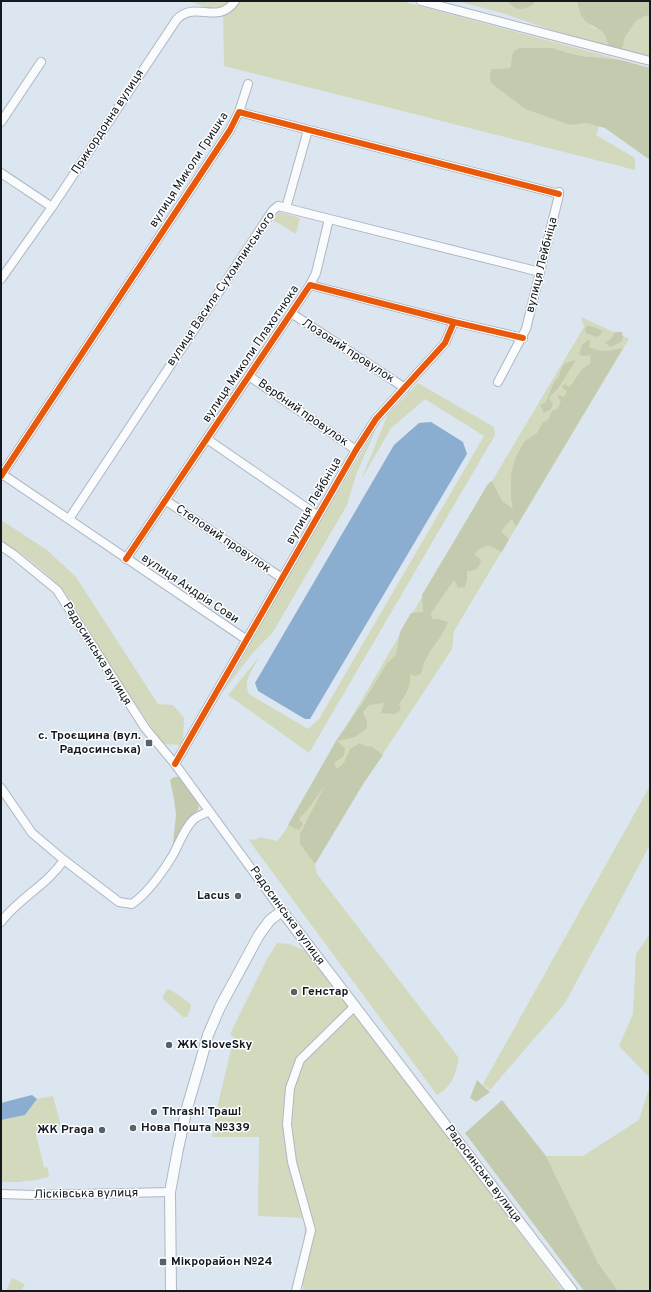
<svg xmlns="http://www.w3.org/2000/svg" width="651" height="1292" font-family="Overpass,sans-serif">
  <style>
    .green { fill: #d3d9bc }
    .forest { fill: #c4caad }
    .water { fill: #8badcf }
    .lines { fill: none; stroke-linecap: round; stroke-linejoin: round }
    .minor-casing { stroke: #afb7c0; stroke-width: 10 }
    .major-casing { stroke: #afb7c0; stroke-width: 12 }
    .minor { stroke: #fafbfd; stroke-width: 8 }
    .major { stroke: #fafbfd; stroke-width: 10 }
    .cycleway-casing { stroke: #fff; stroke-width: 8 }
    .cycleway { stroke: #e8590c; stroke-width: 6 }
    .poi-dot { fill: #586169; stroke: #fff; stroke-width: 1.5 }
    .labels { text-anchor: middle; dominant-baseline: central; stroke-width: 3; stroke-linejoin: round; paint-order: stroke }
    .street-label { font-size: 12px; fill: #121920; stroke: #fff }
    .poi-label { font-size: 12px; font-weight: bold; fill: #121920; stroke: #fff; text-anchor: start }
  </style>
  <rect width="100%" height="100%" fill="#dbe6f1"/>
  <path class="green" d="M 189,1 L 401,1 L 621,60 L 582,56 L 568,53 L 512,53 L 512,63 L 510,68 L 497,68 L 492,84 L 525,109 L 570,125 L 587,123 L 599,126 L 596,135 L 635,158 L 635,170 L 224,66 L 223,14 Z
    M 457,1 L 577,1 L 592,27 L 600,30 L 604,34 L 609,46 L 548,29 L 502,13 Z
    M 650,15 L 650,58 L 620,50 L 623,46 L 625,37 L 636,21 L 645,16 Z
    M 279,212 L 300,218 L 296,234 L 273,220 Z
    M 581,317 L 629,339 L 454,631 L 452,649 L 363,784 L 315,864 L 317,874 L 459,1058 C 455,1075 453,1086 437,1095 L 248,839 L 254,840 L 260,837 L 277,841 L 285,831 L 488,484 L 492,481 L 584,327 Z
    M 418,383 L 494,427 L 495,435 L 309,753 L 228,695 L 260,656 C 254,667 242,681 249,694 L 308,729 L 319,719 L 484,436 L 425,399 L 391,428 L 361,480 L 388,414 Z
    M 377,427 L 357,472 L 347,505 L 273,632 L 251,655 L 223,692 L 298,559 Z
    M 1,520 L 47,550 L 76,577 L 158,704 L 173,705 L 184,718 L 183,742 L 180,745 L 163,744 L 126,690 L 64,591 C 45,571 24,555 1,540 Z
    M 650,786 L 650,845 L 565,1003 L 490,1090 L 483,1084 Z
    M 650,934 L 650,1078 L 619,1046 L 633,1014 L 636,954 Z
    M 277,943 L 289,944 L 306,951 L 484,1184 L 563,1291 L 303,1291 L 305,1218 L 258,1216 L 259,1137 L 212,1137 L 219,1100 L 234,1037 L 230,1034 L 266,961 Z
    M 168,989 L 171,990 L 191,1004 L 191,1007 L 187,1017 L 183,1017 L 162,998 L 166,991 Z
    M 650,1085 L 650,1291 L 618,1291 L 598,1263 L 546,1156 L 583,1156 L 639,1120 Z
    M 53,1096 L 61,1126 L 36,1134 L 44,1167 L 48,1168 L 49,1177 L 39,1179 L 39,1180 L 23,1181 L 22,1182 L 1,1182 L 1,1120 L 25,1115 L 37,1099 Z
    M 12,1278 L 25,1284 L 21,1291 L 6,1291 Z"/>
  <path class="forest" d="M 507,1 L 534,1 L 534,4 C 522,11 516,11 507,1 Z
    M 577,1 L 650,1 L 650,15 L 645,16 L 636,21 L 625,37 L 623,46 L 620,50 L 609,46 L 604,34 L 600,30 L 586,22 L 581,15 Z
    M 520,48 L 553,48 L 568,53 L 582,56 L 621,60 L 650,68 L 650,160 L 605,128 L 587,123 L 570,125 L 525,109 L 492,84 C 489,79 490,74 492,69 L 510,68 C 514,58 508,52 520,48 Z
    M 588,325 L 601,330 L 602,332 L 600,335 L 597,337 L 586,333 L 585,329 Z
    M 615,332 L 622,332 L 623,337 L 621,342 L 610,347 L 605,342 L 611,339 Z
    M 590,339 L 589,347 C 601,353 610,351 623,348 L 516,527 L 512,519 L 506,525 L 501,532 L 509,539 L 502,552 L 488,545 L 478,550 L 474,554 L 481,560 C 479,569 475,571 467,571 L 467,579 L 465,587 L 458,588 L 454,580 L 431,613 L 432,619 L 438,619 L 448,622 L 441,636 L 431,650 L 424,663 L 421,674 L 415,676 L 410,674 C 412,685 405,696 399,704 L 401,710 L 395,714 L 381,713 L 384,703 L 369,705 L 363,712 L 367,722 L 367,728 L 355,737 L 337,741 L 345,748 L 344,756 L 334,763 L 337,769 L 344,763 L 350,749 L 360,743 L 367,747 L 371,746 L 383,755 L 363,784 L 315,864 L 300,844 L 300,834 L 325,785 L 309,808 L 299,819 L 303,824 L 299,830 L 288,825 L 336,741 L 366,698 L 387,663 L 396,655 L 400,632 L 411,613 L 423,612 L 422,595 L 488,484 L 492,481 L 502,501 L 513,509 L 511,499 L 511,475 L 515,459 L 524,442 L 537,433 L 543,422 L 548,420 L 552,411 L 558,408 L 561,400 L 558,398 L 559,395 L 564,397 L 567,392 L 562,387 L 564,384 L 570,387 L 582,369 L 590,364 L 591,355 L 585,356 L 579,355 L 582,345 Z
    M 576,360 L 559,387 L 549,398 L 553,404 L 551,409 L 544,413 L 540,405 L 546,402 L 554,382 L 558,378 L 563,365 L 568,362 Z
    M 174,777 L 179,777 L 197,802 L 199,807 L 196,813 L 173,844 L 176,815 L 174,799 L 170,780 Z
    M 477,1080 L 490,1092 L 476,1102 L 470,1098 Z
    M 502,1100 L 546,1156 L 598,1263 L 618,1291 L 584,1291 L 465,1133 Z"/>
  <path class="water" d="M 431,422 L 463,442 L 467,454 L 310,719 L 305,719 L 258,691 L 255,683 L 394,445 L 419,423 Z
    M 32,1095 L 37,1099 L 25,1115 L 1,1120 L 1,1103 Z"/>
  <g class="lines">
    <defs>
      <path id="minor" d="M 421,1 L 650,61
        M 239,112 L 248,84
        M 1,122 L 41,62
        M 1,173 L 52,207
        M 286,208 L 308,130
        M 1,279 L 52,207 L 177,19 C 197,0 217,26 235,1
        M 310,285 L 316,273 L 329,219
        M 291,313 L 405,388
        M 249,376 L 356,450
        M 498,382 L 526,329 L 559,195 L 559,192
        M 207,439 L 317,515
        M 2,474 L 247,640
        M 1,476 L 230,130 L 239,112 L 559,194
        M 165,500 L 282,578
        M 69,519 L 273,210 L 278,206 L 540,272
        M 1,546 L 13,554 L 57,590 L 145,728 L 175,764 L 282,911
        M 126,559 L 310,285 L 454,322
        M 175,764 L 356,450 L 376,419 L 445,343 L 454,322 L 523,338
        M 1,788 L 32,833 L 64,860 L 119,902 L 132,904 C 149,892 162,873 173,855 C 179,844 184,829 193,820 C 197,816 204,814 209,811
        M 1,922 C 19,898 47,885 64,860
        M 1,1194 L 34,1195 L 170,1192
        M 296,1291 L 311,1230 L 292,1162 L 287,1124 L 290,1088 L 300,1060 L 354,1007"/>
      <path id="major" d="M 171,1291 L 170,1192 L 178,1149 L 187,1108 L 201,1060 L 208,1035 L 220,1007 L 259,935 L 270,920 L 282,911 L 572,1291"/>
    </defs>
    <use href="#minor" class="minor-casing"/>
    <use href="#major" class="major-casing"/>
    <use href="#minor" class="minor"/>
    <use href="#major" class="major"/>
    <defs>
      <path id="cycleway" d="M 1,476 L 230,130 L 239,112 L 559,194
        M 126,559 L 310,285 L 454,322
        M 175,764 L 356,450 L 376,419 L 445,343 L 454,322 L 523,338"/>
    </defs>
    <use href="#cycleway" class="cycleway-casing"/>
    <use href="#cycleway" class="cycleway"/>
  </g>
  <g class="poi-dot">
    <rect x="145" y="739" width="8" height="8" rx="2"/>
    <circle cx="238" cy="896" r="4"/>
    <circle cx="294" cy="992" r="4"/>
    <circle cx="169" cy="1045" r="4"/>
    <circle cx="154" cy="1112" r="4"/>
    <circle cx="133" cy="1128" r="4"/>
    <circle cx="102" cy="1130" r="4"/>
    <rect x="159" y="1258" width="8" height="8" rx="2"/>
  </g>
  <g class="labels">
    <g class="street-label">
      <text transform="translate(108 122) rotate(-57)">Прикордонна вулиця</text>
      <text transform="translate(189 170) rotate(-57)">вулиця Миколи Гришка</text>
      <text transform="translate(542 265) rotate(-76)">вулиця Лейбніца</text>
      <text transform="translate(221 289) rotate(-56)">вулиця Василя Сухомлинського</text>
      <text transform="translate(348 351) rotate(33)">Лозовий провулок</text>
      <text transform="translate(251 354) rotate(-56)">вулиця Миколи Плахотнюка</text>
      <text transform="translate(303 413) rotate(35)">Вербний провулок</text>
      <text transform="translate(314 501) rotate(-60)">вулиця Лейбніца</text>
      <text transform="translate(223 539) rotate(34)">Степовий провулок</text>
      <text transform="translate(190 589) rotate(34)">вулиця Андрія Сови</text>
      <text transform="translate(97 654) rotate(58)">Радосинська вулиця</text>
      <text transform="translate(287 916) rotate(54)">Радосинська вулиця</text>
      <text transform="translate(483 1174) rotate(53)">Радосинська вулиця</text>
      <text transform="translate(86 1194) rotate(-1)">Лісківська вулиця</text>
    </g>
    <g class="poi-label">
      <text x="141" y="736" text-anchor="end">с. Троєщина (вул.<tspan x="141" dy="14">Радосинська)</tspan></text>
      <text x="230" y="896" text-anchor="end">Lacus</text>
      <text x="302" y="992">Генстар</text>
      <text x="177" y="1045">ЖК SloveSky</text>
      <text x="162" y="1112">Thrash! Траш!</text>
      <text x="141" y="1128">Нова Пошта №339</text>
      <text x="94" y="1130" text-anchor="end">ЖК Praga</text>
      <text x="171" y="1262">Мікрорайон №24</text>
    </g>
  </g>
  <rect width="651" height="1292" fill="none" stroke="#121920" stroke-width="4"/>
</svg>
